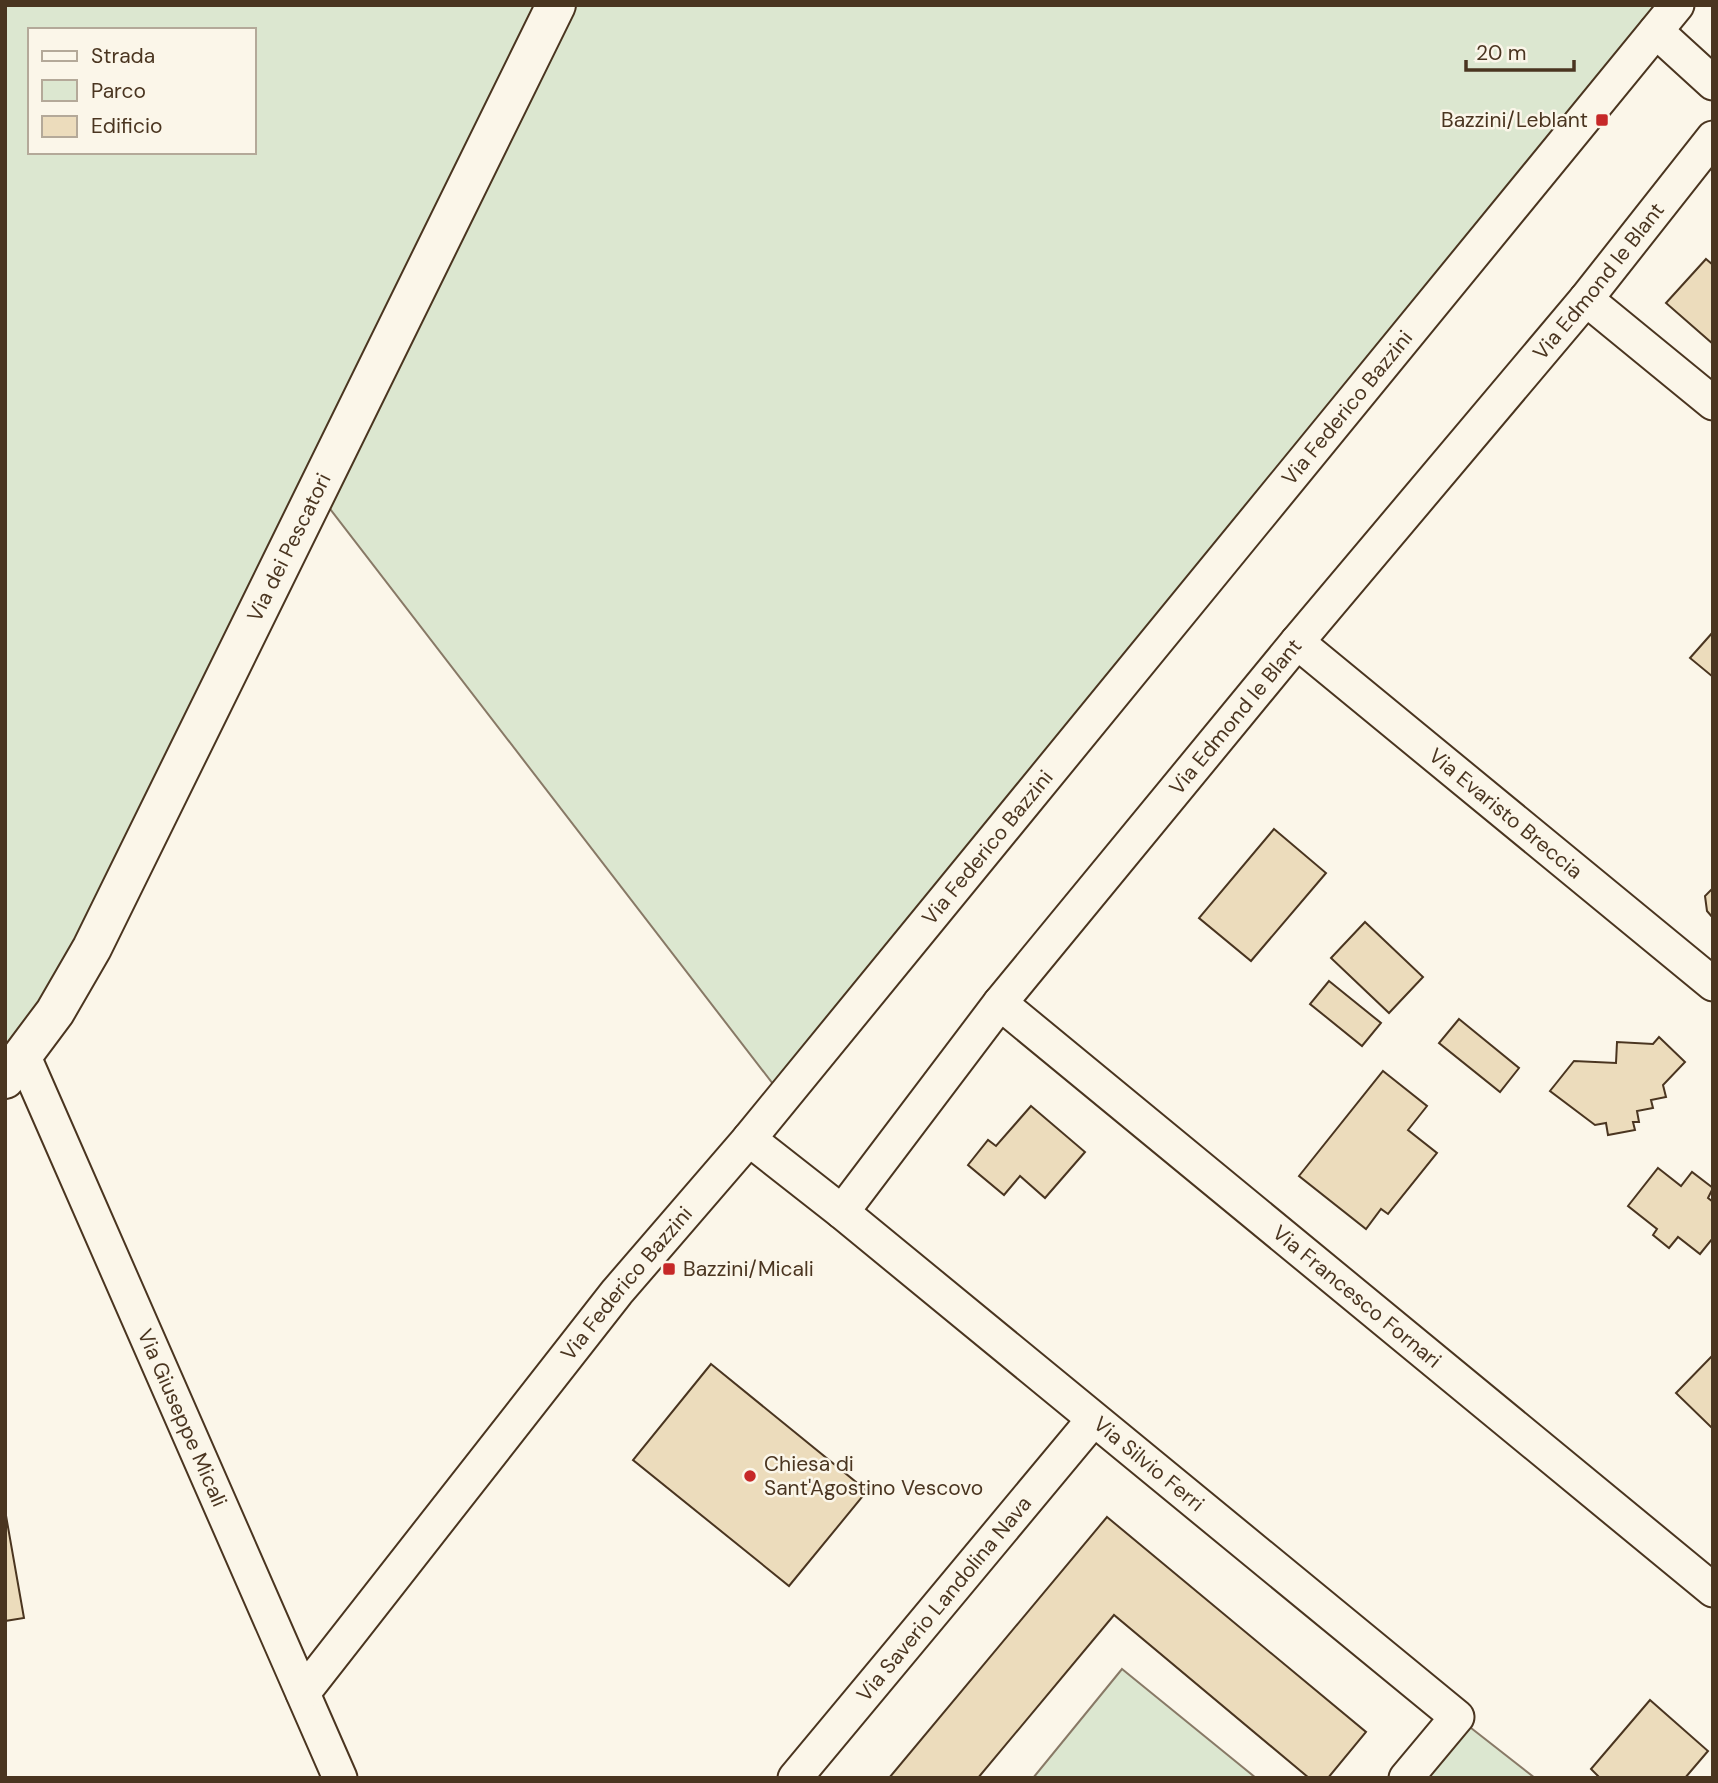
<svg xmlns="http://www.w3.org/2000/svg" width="1718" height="1783" font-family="'DM Sans',sans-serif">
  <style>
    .green { fill: #dce7d0; stroke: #887966; stroke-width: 2; fill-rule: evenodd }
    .building { fill: #ecdcbc; stroke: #4a3520; stroke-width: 2 }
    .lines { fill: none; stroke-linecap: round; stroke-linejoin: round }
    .street-casing { stroke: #4a3520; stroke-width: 37 }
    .secondary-casing { stroke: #4a3520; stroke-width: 42 }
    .street { stroke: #fbf6e9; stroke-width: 33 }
    .secondary { stroke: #fbf6e9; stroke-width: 38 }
    .poi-dot { fill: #c62828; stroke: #fbf6e9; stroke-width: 2.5 }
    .labels { text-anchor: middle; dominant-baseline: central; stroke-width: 5; stroke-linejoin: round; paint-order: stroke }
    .poi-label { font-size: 21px; fill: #4a3520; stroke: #fbf6e9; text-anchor: start }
    .street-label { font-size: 21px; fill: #4a3520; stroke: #fbf6e9 }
  </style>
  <rect width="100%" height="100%" fill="#fbf6e9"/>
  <path class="green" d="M 5,5 L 1677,5 L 783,1097 L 317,492 L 5,1079 ZM 30,30 L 254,30 L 254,152 L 30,152 Z
    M 1122,1669 L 1256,1778 L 1033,1778 Z
    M 1457,1717 L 1535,1778 L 1406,1778 Z"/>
  <path class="building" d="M 1706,259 L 1713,265 L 1713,344 L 1666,303 Z
    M 1713,632 L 1713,677 L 1690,658 Z
    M 1274,829 L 1326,873 L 1251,961 L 1199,918 Z
    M 1713,888 L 1713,918 L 1707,911 L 1705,896 Z
    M 1365,922 L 1423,977 L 1389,1013 L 1331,958 Z
    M 1329,981 L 1381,1023 L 1362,1046 L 1310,1004 Z
    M 1459,1019 L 1519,1068 L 1500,1092 L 1439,1043 Z
    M 1659,1037 L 1685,1062 L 1663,1085 L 1666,1097 L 1651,1100 L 1653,1108 L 1637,1111 L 1639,1122 L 1633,1122 L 1635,1130 L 1608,1135 L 1606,1123 L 1595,1125 L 1550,1091 L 1574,1061 L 1616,1063 L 1617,1042 L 1653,1044 Z
    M 1383,1071 L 1427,1106 L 1408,1130 L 1437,1153 L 1388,1214 L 1381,1209 L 1366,1229 L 1299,1176 Z
    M 1031,1106 L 1085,1152 L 1045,1198 L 1020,1176 L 1004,1195 L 968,1165 L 988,1140 L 996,1146 Z
    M 1658,1168 L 1681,1186 L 1692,1172 L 1713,1188 L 1708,1198 L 1713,1202 L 1713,1238 L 1700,1254 L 1678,1237 L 1669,1248 L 1653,1235 L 1657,1229 L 1628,1206 Z
    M 1713,1355 L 1713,1429 L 1676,1393 Z
    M 711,1364 L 867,1491 L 789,1586 L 633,1460 Z
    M 5,1510 L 24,1618 L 5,1621 Z
    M 1107,1517 L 1366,1732 L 1328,1778 L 1309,1778 L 1114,1615 L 978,1778 L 889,1778 Z
    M 1650,1700 L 1708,1751 L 1685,1778 L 1600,1778 L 1591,1769 Z"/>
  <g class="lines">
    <defs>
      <g id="street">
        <path d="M 1656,31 L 1713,83"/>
        <path d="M 1586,299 L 1713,403"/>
        <path id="s1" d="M 1297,642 L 1713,984"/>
        <path id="s2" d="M 1000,1003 L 1713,1590"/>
        <path id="s3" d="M 24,1057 L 340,1778"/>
        <path id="s4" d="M 749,1139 L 842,1212 L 1000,1003 L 1297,642 L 1586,299 L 1713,138"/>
        <path id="s5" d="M 842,1212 L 1457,1717 L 1406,1778"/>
        <path id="s6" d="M 303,1693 L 617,1292 L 749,1139 L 1677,5"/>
        <path id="s7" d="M 795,1778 L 1093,1420"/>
      </g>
      <g id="secondary">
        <path id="s8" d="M 5,1079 L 55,1012 L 92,948 L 556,5"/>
      </g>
    </defs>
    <use href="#street" class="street-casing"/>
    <use href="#secondary" class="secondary-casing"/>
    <use href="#street" class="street"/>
    <use href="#secondary" class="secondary"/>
  </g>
  <g class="poi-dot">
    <rect x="1595" y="113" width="14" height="14" rx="3.5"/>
    <rect x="662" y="1262" width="14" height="14" rx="3.5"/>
    <circle cx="750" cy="1476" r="7"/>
  </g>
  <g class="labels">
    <g class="poi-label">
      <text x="1588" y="120" text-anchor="end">Bazzini/Leblant</text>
      <text x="683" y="1269">Bazzini/Micali</text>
      <text x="764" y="1464">Chiesa di<tspan x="764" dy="24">Sant'Agostino Vescovo</tspan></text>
    </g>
    <g class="street-label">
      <text stroke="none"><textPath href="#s4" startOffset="1318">Via Edmond le Blant</textPath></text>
      <text stroke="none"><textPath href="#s6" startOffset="1656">Via Federico Bazzini</textPath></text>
      <text stroke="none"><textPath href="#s8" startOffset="604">Via dei Pescatori</textPath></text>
      <text stroke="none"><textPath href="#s4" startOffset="751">Via Edmond le Blant</textPath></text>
      <text stroke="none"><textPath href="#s1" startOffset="270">Via Evaristo Breccia</textPath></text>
      <text stroke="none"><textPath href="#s6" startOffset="1088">Via Federico Bazzini</textPath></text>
      <text stroke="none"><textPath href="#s6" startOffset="522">Via Federico Bazzini</textPath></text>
      <text stroke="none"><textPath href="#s2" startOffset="462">Via Francesco Fornari</textPath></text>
      <text stroke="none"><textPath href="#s3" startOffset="394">Via Giuseppe Micali</textPath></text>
      <text stroke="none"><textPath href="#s5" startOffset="397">Via Silvio Ferri</textPath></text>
      <text stroke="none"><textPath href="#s7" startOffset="233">Via Saverio Landolina Nava</textPath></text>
    </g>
  </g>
  <rect width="1718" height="1783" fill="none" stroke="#4a3520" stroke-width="14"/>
  <rect x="28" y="28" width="228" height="126" fill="#fbf6e9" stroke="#b4a999" stroke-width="2"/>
  <rect x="42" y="51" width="35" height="10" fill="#fbf6e9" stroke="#b4a999" stroke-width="2"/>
  <text x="91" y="63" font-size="21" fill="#4a3520">Strada</text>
  <rect x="42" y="80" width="35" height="21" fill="#dce7d0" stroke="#b4a999" stroke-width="2"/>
  <text x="91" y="98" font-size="21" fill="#4a3520">Parco</text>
  <rect x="42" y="116" width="35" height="21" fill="#ecdcbc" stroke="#b4a999" stroke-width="2"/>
  <text x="91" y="133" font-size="21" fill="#4a3520">Edificio</text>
  <path d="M1466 60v10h108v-10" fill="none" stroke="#4a3520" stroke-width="3.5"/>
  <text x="1476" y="60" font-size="21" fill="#4a3520" stroke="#fbf6e9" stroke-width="5" paint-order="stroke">20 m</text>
</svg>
